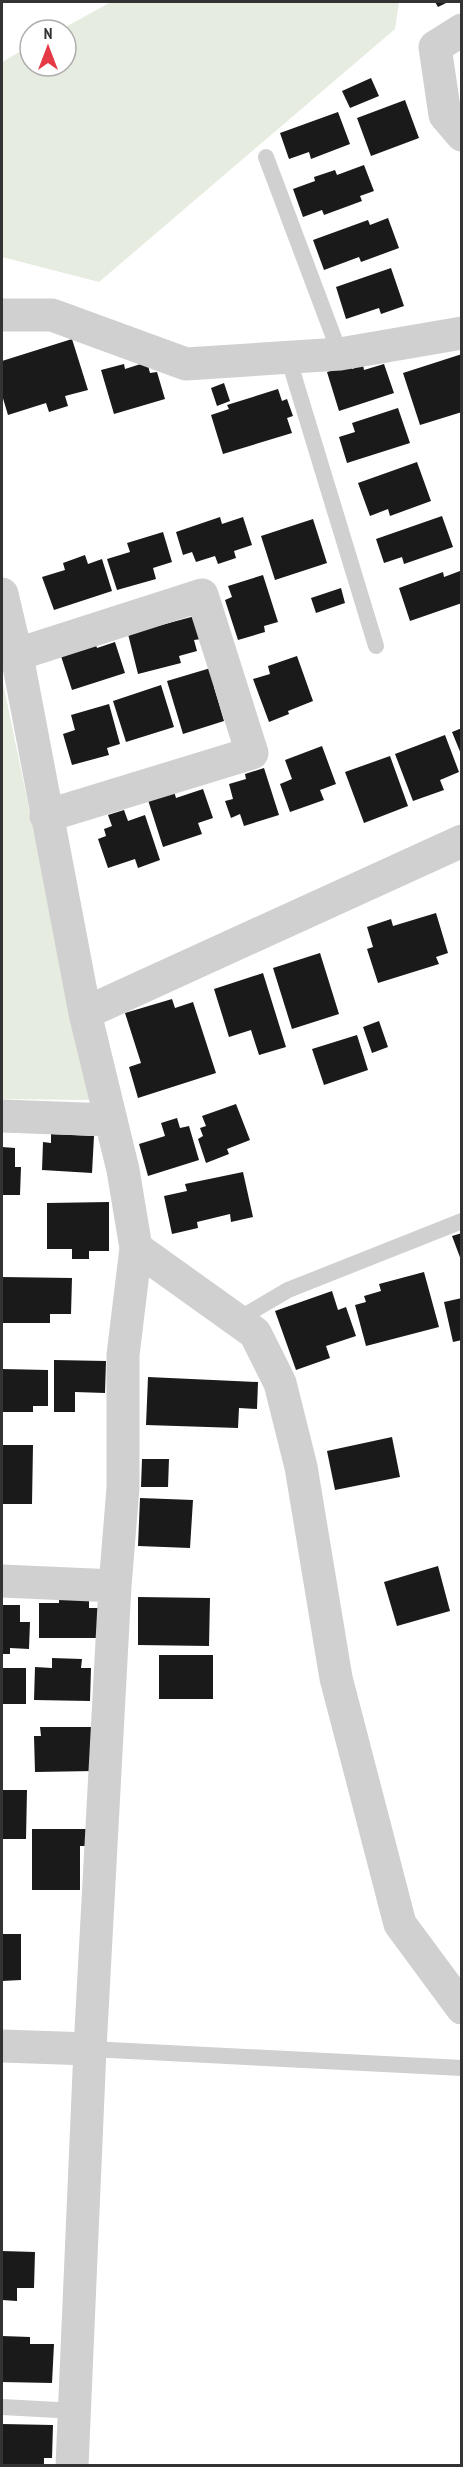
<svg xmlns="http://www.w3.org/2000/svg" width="463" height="2467" font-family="'PT Sans Narrow',sans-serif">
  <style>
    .green { fill: #e6ecdf }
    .building { fill: #1a1a1a }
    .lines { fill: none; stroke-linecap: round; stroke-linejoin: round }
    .lane { stroke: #d0d0d0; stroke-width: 16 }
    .street { stroke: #d0d0d0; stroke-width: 33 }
  </style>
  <rect width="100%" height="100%" fill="#fff"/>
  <path class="green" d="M 111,2 L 399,2 L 395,29 L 99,282 L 2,257 L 2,62 L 30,46 L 30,66 L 66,66 L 66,30 L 60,30 Z
    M 2,683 L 3,683 L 90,1100 L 2,1099 Z"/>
  <path class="building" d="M 435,2 L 448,2 L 438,7 Z
    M 371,78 L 379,96 L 350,108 L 342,91 Z
    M 405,100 L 419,138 L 371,156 L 357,118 Z
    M 338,112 L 350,144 L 311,159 L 309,152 L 289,159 L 280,133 Z
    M 364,165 L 374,191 L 360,196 L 362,201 L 324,215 L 322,210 L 303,217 L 293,189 L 315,181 L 314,177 L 335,170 L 337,175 Z
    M 388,218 L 399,248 L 361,262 L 359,257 L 324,270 L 313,240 L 368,220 L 370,225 Z
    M 391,268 L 404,306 L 381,314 L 379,308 L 346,319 L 336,287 Z
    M 72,339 L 88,390 L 65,396 L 68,406 L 49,412 L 46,403 L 8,415 L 2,395 L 2,361 Z
    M 462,354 L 462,412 L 420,425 L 403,373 Z
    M 147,362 L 150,373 L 157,372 L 165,399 L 114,414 L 101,370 L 124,364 L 125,369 Z
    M 384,364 L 394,393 L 339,411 L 327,372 L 351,365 L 352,369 L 363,365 L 364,370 Z
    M 224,383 L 230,401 L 217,406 L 211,388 Z
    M 278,389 L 282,401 L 287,399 L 293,416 L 287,418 L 292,433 L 223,454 L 211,415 L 229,409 L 227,405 Z
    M 398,408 L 410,443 L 347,463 L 339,437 L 355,432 L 352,423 Z
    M 417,462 L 431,501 L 390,516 L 388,509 L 370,516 L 358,483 Z
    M 442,516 L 453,547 L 404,564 L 402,557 L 384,563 L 376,539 Z
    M 220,517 L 222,524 L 243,517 L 252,545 L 234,551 L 236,558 L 218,564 L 215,556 L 196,562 L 192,552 L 183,555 L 176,532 Z
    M 313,519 L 327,563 L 275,580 L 261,536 Z
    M 163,532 L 172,562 L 153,568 L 156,579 L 117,590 L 107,559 L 130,552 L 127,543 Z
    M 85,555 L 88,564 L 102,559 L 112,591 L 54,610 L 42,577 L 65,570 L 63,563 Z
    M 460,571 L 462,603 L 410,621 L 399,588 L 443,572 L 444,577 Z
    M 263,575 L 278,622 L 264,626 L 265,632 L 238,640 L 225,600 L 232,597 L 228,586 Z
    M 341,588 L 345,603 L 316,613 L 311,598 Z
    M 195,616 L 201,639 L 194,640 L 197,651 L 179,656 L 181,663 L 138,674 L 128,634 Z
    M 95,642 L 97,648 L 115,642 L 125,673 L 72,690 L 60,653 Z
    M 297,656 L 313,701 L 288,711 L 289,714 L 269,722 L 253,679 L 270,674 L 268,666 Z
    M 214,667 L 214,687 L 224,721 L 183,734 L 167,681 Z
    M 161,685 L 174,727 L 126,742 L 113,701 Z
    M 109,704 L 120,744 L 107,748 L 109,755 L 72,765 L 63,734 L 75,730 L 71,715 Z
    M 462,728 L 462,754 L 461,754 L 452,732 Z
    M 445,735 L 459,772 L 440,780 L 444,790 L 413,801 L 395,754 Z
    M 322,746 L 336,784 L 320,790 L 324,800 L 290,812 L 280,784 L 292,779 L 285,760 Z
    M 390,756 L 408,806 L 364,823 L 345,772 Z
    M 264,768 L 279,815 L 244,826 L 240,814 L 231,818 L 225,801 L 233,799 L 229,784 L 246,779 L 245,774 Z
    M 173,788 L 176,798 L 203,789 L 213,818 L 198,823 L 202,834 L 163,847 L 147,797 Z
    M 124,810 L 128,821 L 145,815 L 160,860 L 138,868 L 135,859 L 108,868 L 98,839 L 106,836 L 104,829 L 112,826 L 108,815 Z
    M 436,913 L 448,953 L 436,957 L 439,964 L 378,983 L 367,949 L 373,947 L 367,927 L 391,919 L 393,926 Z
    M 320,953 L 339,1014 L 292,1029 L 273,968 Z
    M 263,973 L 286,1047 L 259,1055 L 251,1030 L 229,1037 L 214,989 Z
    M 172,999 L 175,1008 L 193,1002 L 216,1073 L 138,1098 L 129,1067 L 141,1063 L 125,1013 Z
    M 379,1021 L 388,1047 L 372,1053 L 363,1027 Z
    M 357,1035 L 368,1070 L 324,1085 L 312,1049 Z
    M 236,1104 L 250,1140 L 227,1149 L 229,1154 L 206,1163 L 198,1139 L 203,1136 L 200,1128 L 206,1126 L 202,1116 Z
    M 177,1118 L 180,1128 L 189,1126 L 199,1160 L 148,1176 L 139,1144 L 165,1136 L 161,1123 Z
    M 51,1134 L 94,1136 L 92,1173 L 42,1170 L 43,1142 L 51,1143 Z
    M 2,1147 L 15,1148 L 15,1167 L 21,1167 L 20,1195 L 2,1195 Z
    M 243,1172 L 253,1217 L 231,1222 L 230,1214 L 197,1222 L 198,1228 L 172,1234 L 164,1196 L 187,1191 L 185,1184 Z
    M 109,1202 L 109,1251 L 89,1251 L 89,1259 L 72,1259 L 72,1249 L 47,1249 L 47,1203 Z
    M 462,1233 L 462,1260 L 461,1260 L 452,1236 Z
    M 424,1272 L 439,1327 L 366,1346 L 355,1305 L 366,1302 L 364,1296 L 381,1291 L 379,1284 Z
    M 2,1277 L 72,1278 L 71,1314 L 50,1314 L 50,1323 L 2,1323 Z
    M 332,1291 L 338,1310 L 346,1307 L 356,1336 L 326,1346 L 330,1358 L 296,1370 L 275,1311 Z
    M 462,1298 L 462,1340 L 453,1342 L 444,1302 Z
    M 54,1360 L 106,1361 L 105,1393 L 75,1392 L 75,1412 L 54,1412 Z
    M 2,1369 L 48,1370 L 48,1406 L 33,1406 L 33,1412 L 2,1412 Z
    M 148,1377 L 258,1382 L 257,1409 L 239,1408 L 238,1428 L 146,1425 Z
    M 392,1437 L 400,1477 L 335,1490 L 327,1451 Z
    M 2,1445 L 33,1445 L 32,1504 L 2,1504 Z
    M 142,1459 L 169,1459 L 168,1487 L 141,1487 Z
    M 140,1498 L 193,1500 L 190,1548 L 138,1546 Z
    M 438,1566 L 450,1611 L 397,1626 L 384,1582 Z
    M 59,1596 L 89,1596 L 89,1608 L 99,1608 L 99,1638 L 39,1638 L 39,1603 L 59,1603 Z
    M 138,1597 L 210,1598 L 209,1646 L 138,1645 Z
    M 2,1605 L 20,1605 L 20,1622 L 30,1622 L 29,1649 L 10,1648 L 10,1654 L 2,1654 Z
    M 159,1655 L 213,1655 L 213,1699 L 159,1699 Z
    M 52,1658 L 82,1659 L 81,1668 L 91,1668 L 90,1701 L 34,1700 L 35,1667 L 52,1668 Z
    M 2,1668 L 26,1668 L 26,1704 L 2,1704 Z
    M 40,1727 L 93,1727 L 94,1771 L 35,1772 L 34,1736 L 41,1736 Z
    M 2,1790 L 27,1790 L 26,1839 L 2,1839 Z
    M 32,1829 L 87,1829 L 87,1846 L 80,1846 L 80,1890 L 32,1890 Z
    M 2,1934 L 21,1934 L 21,1980 L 2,1981 Z
    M 2,2251 L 35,2252 L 34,2288 L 17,2288 L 17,2301 L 2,2300 Z
    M 2,2336 L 30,2337 L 30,2344 L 54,2344 L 52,2383 L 2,2382 Z
    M 2,2424 L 53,2425 L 52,2458 L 44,2458 L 44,2466 L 2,2465 Z"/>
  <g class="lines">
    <path class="lane" d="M 266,157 L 340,354
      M 288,357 L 376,646
      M 237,1320 L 288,1290 L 462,1221
      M 90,2049 L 462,2068
      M 2,2407 L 76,2411"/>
    <path class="street" d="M 462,30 L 435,47 L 445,115 L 462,135
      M 2,315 L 52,315 L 186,364 L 340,354 L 462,333
      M 2,594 L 19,666 L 85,1013 L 123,1170 L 136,1248 L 123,1355 L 123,1488 L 115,1586 L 90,2049 L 72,2466
      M 15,655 L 202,595 L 252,753 L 46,816
      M 85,1013 L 462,841
      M 2,1116 L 111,1120
      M 136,1248 L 255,1333 L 280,1383 L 301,1467 L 336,1678 L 400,1924 L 462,2008
      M 2,1581 L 115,1586
      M 2,2046 L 90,2049"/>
  </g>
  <rect width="463" height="2467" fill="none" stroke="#333333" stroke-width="6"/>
  <g transform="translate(48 48)"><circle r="28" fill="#ffffff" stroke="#adadad" stroke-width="1.5"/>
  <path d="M0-4.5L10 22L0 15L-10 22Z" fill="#e63946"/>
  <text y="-9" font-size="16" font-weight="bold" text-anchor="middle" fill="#333333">N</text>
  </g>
</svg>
